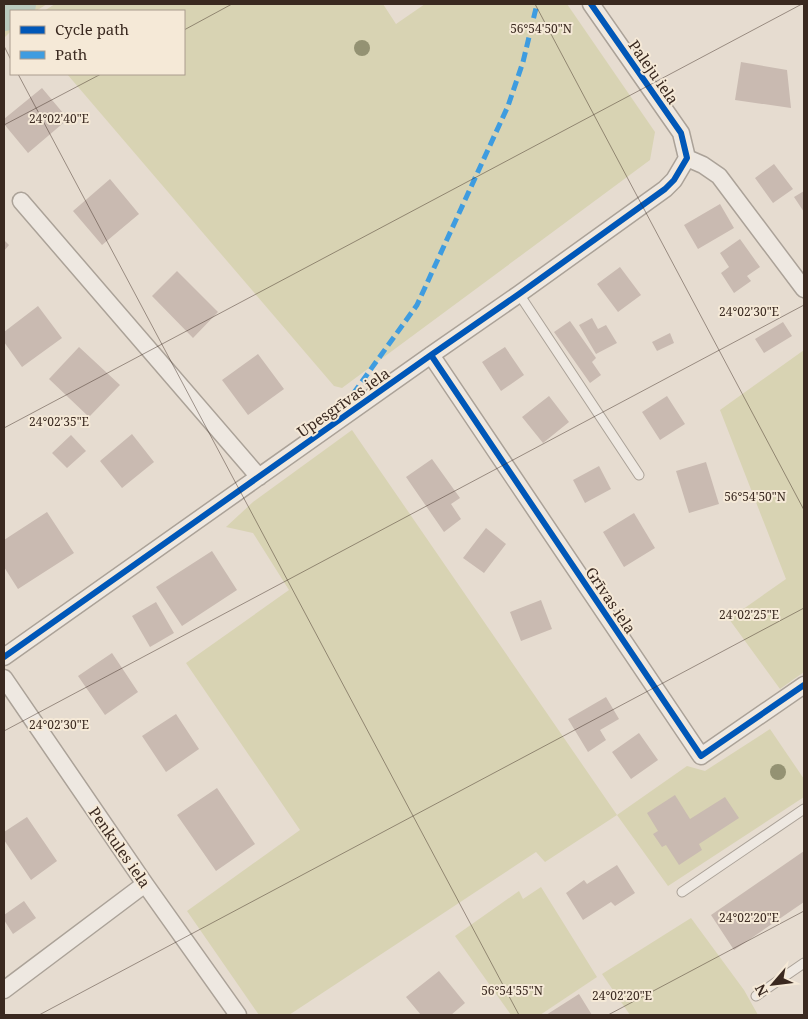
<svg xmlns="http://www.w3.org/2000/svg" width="808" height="1019" font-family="'Noto Serif',serif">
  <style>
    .green { fill: #d8d3b3 }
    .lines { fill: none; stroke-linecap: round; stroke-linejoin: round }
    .river { stroke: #bbcabe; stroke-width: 38 }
    .building { fill: #c9bab1 }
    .service-casing { stroke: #aba298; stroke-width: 11 }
    .minor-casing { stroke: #aba298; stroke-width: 19 }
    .service { stroke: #eee8e1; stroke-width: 9 }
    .minor { stroke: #eee8e1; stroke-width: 16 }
    .quiet { stroke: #3e9ce0; stroke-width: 5; stroke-dasharray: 10 5; stroke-linecap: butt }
    .cycleway-casing { stroke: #f5e9d7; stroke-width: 9 }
    .cycleway { stroke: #0057b8; stroke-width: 6 }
    .tree { fill: #949273 }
    .ticks { fill: none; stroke: #3a2920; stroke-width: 1; stroke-opacity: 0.45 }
    .labels { text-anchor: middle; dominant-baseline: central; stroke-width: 4; stroke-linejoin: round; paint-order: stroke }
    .street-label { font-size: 15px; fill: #3a2920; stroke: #f5e9d7 }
    .ticks-label { font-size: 12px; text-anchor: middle; fill: #3a2920; stroke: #f5e9d7; stroke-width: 4; stroke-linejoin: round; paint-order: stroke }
  </style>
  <rect width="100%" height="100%" fill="#e6dcd0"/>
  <path class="green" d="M 4,4 L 47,4 L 36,11 L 11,11 L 11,31 L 4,38 Z
    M 55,4 L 383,4 L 396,24 L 425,4 L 567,4 L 655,132 L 650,160 L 342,388 L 334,386 L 67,74 L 184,74 L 184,11 L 44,11 Z
    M 804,350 L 804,672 L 780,689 L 729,619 L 786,579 L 720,410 Z
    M 352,430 L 617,815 L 687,766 L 705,771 L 770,729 L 804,779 L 804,797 L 668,886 L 617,815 L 545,862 L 536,852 L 289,1015 L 259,1015 L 187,911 L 300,830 L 186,663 L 289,590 L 253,533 L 226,527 L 253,502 Z
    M 541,887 L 597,977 L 540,1015 L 511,1015 L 455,936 L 519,891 L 523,899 Z
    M 691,918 L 744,990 L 758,1015 L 630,1015 L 602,974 Z"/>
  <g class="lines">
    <path class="river" d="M 4,12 L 17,4"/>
  </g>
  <path class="building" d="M 741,62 L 787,70 L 791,108 L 735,100 Z
    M 42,88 L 68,119 L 28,153 L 4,124 L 4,119 Z
    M 774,164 L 793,189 L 773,203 L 755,178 Z
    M 110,179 L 139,214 L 102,245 L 73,211 Z
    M 804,191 L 804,212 L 794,197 Z
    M 720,204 L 734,228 L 698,249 L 684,225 Z
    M 740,239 L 760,267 L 747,276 L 751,281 L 734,293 L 721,273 L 729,267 L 720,253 Z
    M 4,240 L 9,245 L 4,251 Z
    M 620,267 L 641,295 L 618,312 L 597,284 Z
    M 177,271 L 218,312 L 193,338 L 152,296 Z
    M 38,306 L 62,338 L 22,367 L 4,342 L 4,332 Z
    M 592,318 L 598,329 L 606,325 L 617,343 L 596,354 L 579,325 Z
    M 570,321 L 596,358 L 592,362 L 601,375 L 590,383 L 554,332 Z
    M 783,322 L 792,336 L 764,353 L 755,339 Z
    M 670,333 L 674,343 L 657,351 L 652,342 Z
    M 79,347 L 120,385 L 89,417 L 49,379 Z
    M 505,347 L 524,375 L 501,391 L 482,362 Z
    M 258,354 L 284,389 L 248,415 L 222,380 Z
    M 549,396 L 569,422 L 543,443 L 522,417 Z
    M 667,396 L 685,424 L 660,440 L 642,412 Z
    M 132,434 L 154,462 L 122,488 L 100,461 Z
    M 71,435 L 86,451 L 67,468 L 52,453 Z
    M 432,459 L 460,498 L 451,504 L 461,519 L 444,532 L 406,477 Z
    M 706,462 L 719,504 L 689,513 L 676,471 Z
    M 599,466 L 611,489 L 585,503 L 573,480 Z
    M 47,512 L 74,553 L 18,589 L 4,567 L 4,540 Z
    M 634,513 L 655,548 L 624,567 L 603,532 Z
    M 486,528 L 506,544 L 484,573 L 463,558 Z
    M 212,551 L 237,590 L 182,626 L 156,587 Z
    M 541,600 L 552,629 L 521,641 L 510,612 Z
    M 156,602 L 174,633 L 150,647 L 132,616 Z
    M 112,653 L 138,692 L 105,715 L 78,676 Z
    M 606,697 L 619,719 L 600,730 L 606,740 L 588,752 L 568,719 Z
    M 176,714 L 199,749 L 166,772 L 142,736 Z
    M 639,733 L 658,760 L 631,779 L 612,752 Z
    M 217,788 L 255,844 L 216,871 L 177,815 Z
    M 675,795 L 690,819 L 725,797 L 739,818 L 699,844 L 702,850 L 679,865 L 666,845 L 662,847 L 653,834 L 658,831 L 647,813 Z
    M 27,817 L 57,861 L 31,880 L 4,840 L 4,832 Z
    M 804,851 L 804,902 L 734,950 L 711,915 Z
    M 617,865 L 635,893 L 615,906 L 611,902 L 583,920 L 566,893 L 584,880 L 587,884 Z
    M 24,901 L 36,918 L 13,934 L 4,920 L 4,915 Z
    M 439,971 L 465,1003 L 451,1015 L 421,1015 L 406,997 Z
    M 579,994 L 592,1015 L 546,1015 Z"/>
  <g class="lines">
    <defs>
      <path id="service" d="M 519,294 L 639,475
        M 682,892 L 804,809
        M 756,996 L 804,963"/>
      <path id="minor" d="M 591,4 L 681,133 L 687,158
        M 687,158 L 703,165 L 719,176 L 804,289
        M 21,201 L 259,477
        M 431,355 L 701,756 L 804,685
        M 4,657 L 431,355 L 519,294 L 665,189 L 674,180 L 687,158
        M 4,678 L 145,884 L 238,1015
        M 4,990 L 145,884"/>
    </defs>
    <use href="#service" class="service-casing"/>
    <use href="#minor" class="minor-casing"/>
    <use href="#service" class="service"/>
    <use href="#minor" class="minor"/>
    <path class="quiet" d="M 353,394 L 417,305 L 508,106 L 523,62 L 537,4"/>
    <defs>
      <path id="cycleway" d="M 431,355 L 701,756 L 804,685
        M 4,657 L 431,355 L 519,294 L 665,189 L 674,180 L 687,158 L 681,133 L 591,4"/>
    </defs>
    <use href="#cycleway" class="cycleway-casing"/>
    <use href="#cycleway" class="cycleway"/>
  </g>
  <g class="tree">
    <circle cx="362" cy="48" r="8"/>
    <circle cx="778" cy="772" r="8"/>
  </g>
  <path class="ticks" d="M 535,4 L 804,510M 184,30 L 232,4M 4,46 L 11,60M 18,74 L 519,1015M 4,125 L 101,74M 4,428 L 802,4M 4,731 L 804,305M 39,1015 L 804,608M 608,1015 L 804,911"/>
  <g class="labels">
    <g class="street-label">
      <text transform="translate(654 72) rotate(55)">Paleju iela</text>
      <text transform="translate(343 402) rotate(-35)">Upesgrīvas iela</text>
      <text transform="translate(611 600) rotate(56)">Grīvas iela</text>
      <text transform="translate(120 847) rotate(55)">Penkules iela</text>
    </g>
  </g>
  <g class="ticks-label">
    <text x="541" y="33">56°54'50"N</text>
    <text x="59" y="123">24°02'40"E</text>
    <text x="749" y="316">24°02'30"E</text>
    <text x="59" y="426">24°02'35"E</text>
    <text x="755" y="501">56°54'50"N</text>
    <text x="749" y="619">24°02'25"E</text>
    <text x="59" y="729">24°02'30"E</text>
    <text x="749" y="922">24°02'20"E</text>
    <text x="512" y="995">56°54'55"N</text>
    <text x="622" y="1000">24°02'20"E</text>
  </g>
  <rect width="808" height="1019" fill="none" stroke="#3a2920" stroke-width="10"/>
  <rect x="10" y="10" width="175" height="65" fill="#f5e9d7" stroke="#aa9c8e"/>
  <rect x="20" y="26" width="25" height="8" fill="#0057b8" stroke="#aa9c8e"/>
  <text x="55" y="35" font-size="15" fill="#3a2920">Cycle path</text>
  <rect x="20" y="51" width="25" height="8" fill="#3e9ce0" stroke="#aa9c8e"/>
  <text x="55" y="60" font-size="15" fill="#3a2920">Path</text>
  <g transform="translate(773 984) rotate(242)" stroke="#f5e9d7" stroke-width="4" paint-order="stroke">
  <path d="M0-4L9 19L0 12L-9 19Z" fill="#3a2920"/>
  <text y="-8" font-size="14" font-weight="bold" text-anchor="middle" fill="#3a2920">N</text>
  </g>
</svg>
